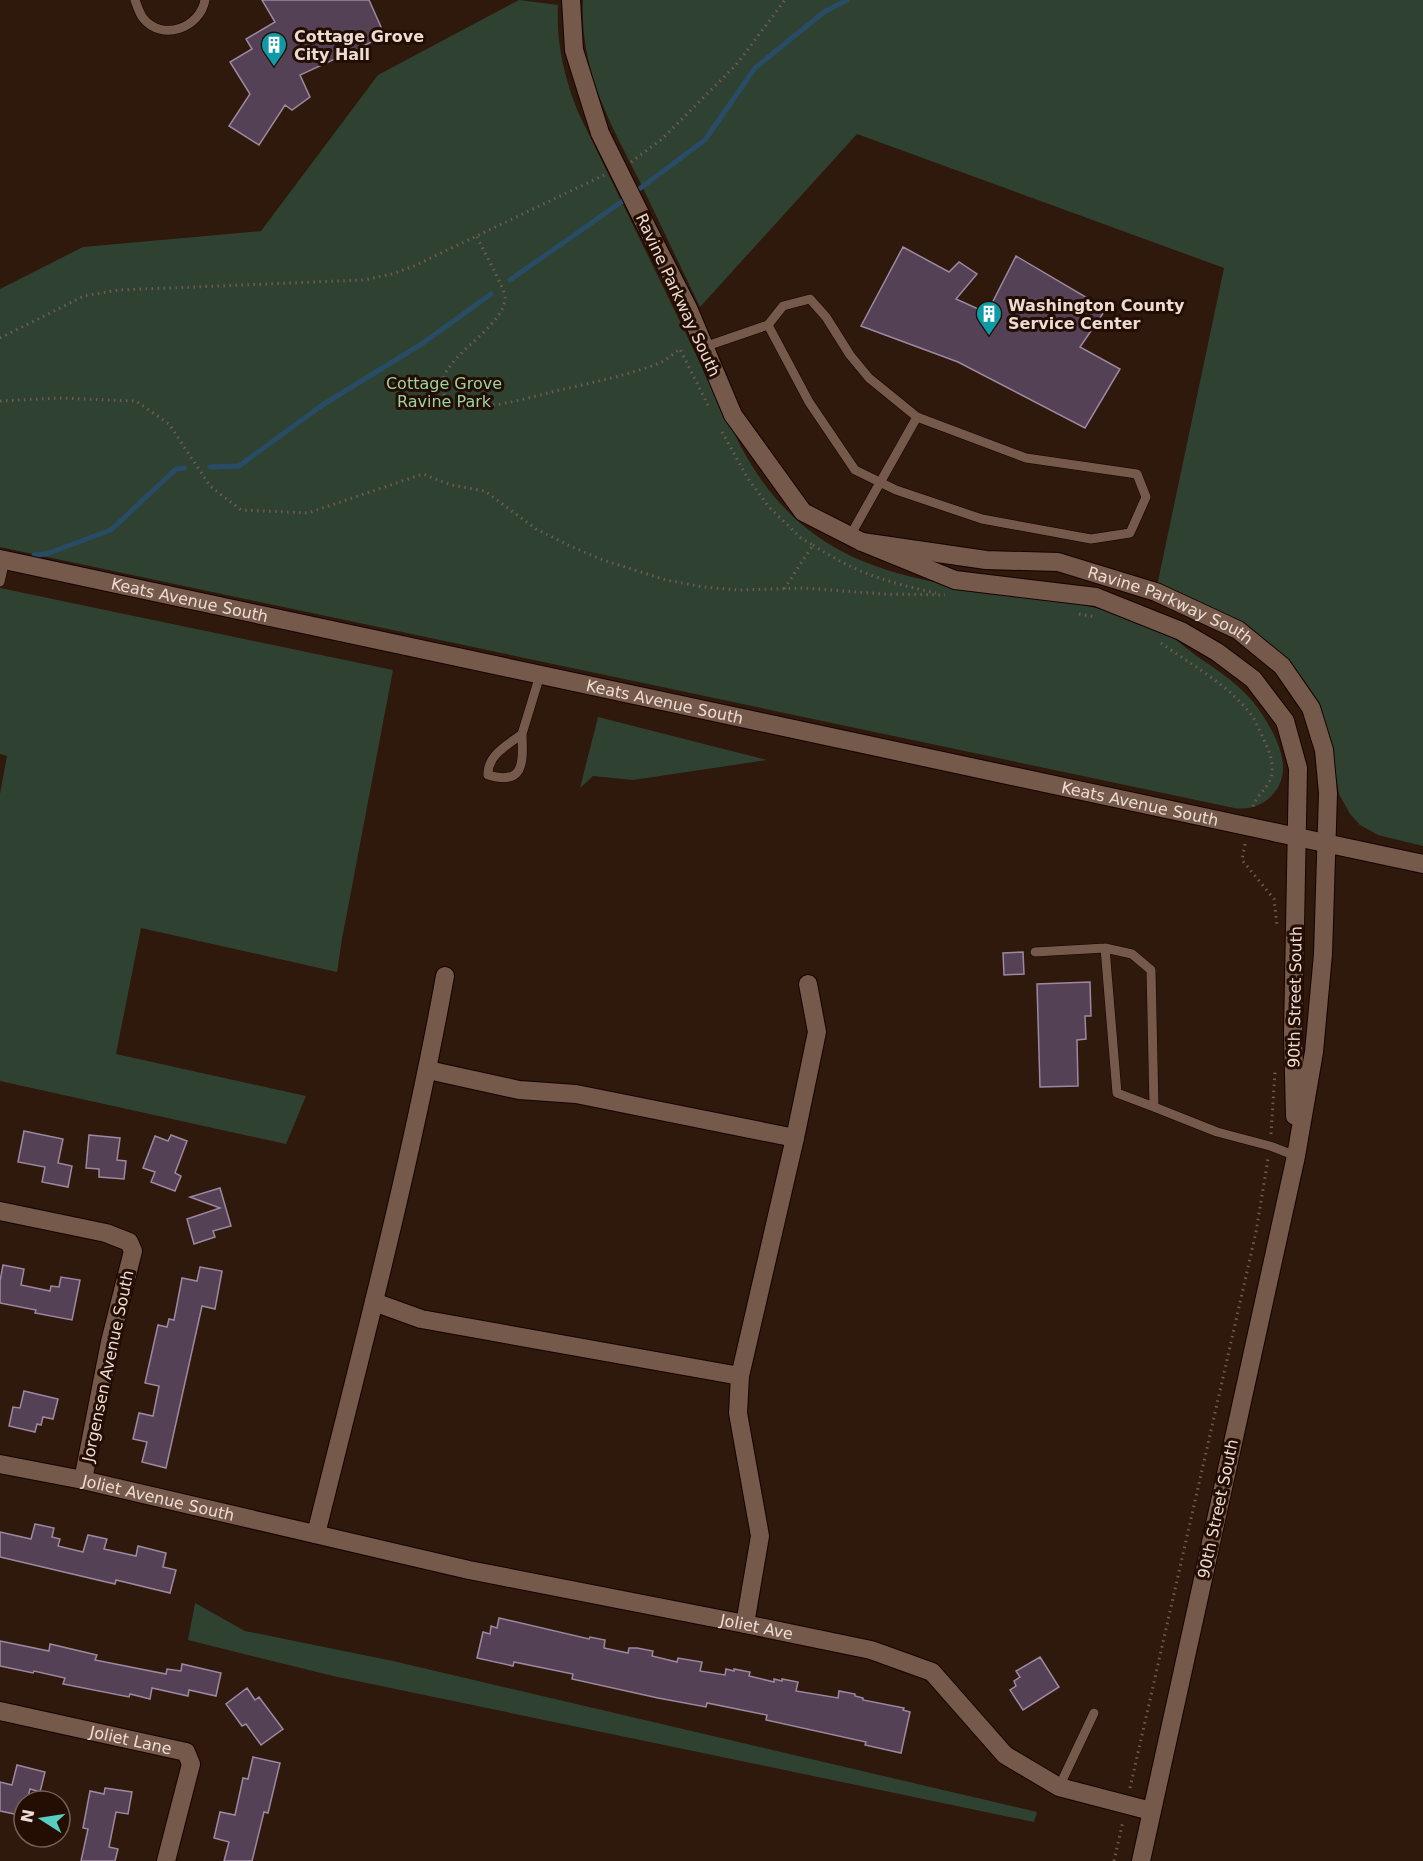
<svg xmlns="http://www.w3.org/2000/svg" width="1423" height="1861" font-family="'DejaVu Sans',sans-serif">
  <style>
    .green { fill: #2f4232 }
    .lines { fill: none; stroke-linecap: round; stroke-linejoin: round }
    .stream { stroke: #284c65; stroke-width: 5 }
    .building { fill: #544156; stroke: #9d88a0; stroke-width: 1.5 }
    .lane-casing { stroke: #160300; stroke-width: 10 }
    .street-casing { stroke: #160300; stroke-width: 20 }
    .secondary-casing { stroke: #160300; stroke-width: 20 }
    .path { stroke: #705b50; stroke-width: 3; stroke-dasharray: 1.5 4.5; stroke-linecap: butt }
    .lane { stroke: #75594b; stroke-width: 9 }
    .street { stroke: #75594b; stroke-width: 18 }
    .secondary { stroke: #75594b; stroke-width: 18 }
    .secondary-bridge-casing { stroke: #160300; stroke-width: 20; stroke-linecap: butt }
    .secondary-bridge { stroke: #75594b; stroke-width: 18 }
    .labels { text-anchor: middle; dominant-baseline: central; stroke-width: 6; stroke-linejoin: round; paint-order: stroke }
    .poi-label { font-size: 16px; font-weight: bold; fill: #eddcd4; stroke: #240e04; text-anchor: start }
    .street-label { font-size: 16px; fill: #eddcd4; stroke: #240e04 }
    .park-label { font-size: 16px; fill: #99d3a3; stroke: #240e04 }
  </style>
  <rect width="100%" height="100%" fill="#2f180c"/>
  <path class="green" d="M 519,0 L 558,5 C 556,42 564,77 578,112 L 740,445 C 808,573 910,580 1040,598 C 1068,602 1096,607 1124,615 C 1132,617 1142,619 1150,623 C 1167,631 1183,646 1198,657 C 1223,674 1245,688 1262,714 C 1271,728 1281,746 1283,764 C 1285,792 1261,812 1234,808 L 0,547 L 0,289 L 83,247 L 261,231 L 378,75 Z
    M 583,0 L 1423,0 L 1423,846 L 1378,835 L 1360,825 L 1350,814 L 1339,794 L 1333,759 L 1297,675 L 1157,586 L 1224,268 L 857,134 L 700,307 C 680,265 660,224 640,182 C 609,120 580,72 583,0 Z
    M 0,588 L 393,670 L 342,939 L 337,972 L 141,928 L 116,1054 L 306,1096 L 286,1144 L 0,1081 L 0,794 L 7,756 L 0,754 Z
    M 598,717 L 767,760 L 633,780 L 593,776 L 580,788 Z
    M 195,1603 L 245,1631 L 393,1661 L 1037,1812 L 1034,1822 L 333,1676 L 188,1640 Z"/>
  <g class="lines">
    <path class="stream" d="M 510,280 L 627,198 L 705,140 L 755,68 L 824,12 L 847,0
      M 210,467 L 239,466 L 321,406 L 423,343 L 491,294
      M 34,555 L 46,554 L 111,530 L 176,469 L 185,468"/>
  </g>
  <path class="building" d="M 262,0 L 369,0 L 385,36 L 300,75 L 310,97 L 292,110 L 285,105 L 259,145 L 229,126 L 250,94 L 230,62 L 252,49 L 246,39 L 275,22 Z
    M 903,247 L 949,272 L 959,262 L 977,274 L 956,299 L 987,313 L 1016,256 L 1106,309 L 1080,347 L 1120,369 L 1085,428 L 958,362 L 861,326 Z
    M 1023,952 L 1024,974 L 1004,975 L 1003,953 Z
    M 1090,982 L 1091,1016 L 1085,1016 L 1086,1039 L 1077,1040 L 1078,1086 L 1040,1087 L 1037,984 Z
    M 24,1131 L 63,1139 L 58,1163 L 72,1166 L 68,1187 L 42,1182 L 45,1167 L 18,1162 Z
    M 89,1135 L 120,1138 L 117,1160 L 126,1161 L 124,1179 L 99,1177 L 99,1169 L 86,1168 Z
    M 171,1135 L 187,1141 L 175,1173 L 181,1176 L 175,1191 L 151,1182 L 155,1172 L 143,1168 L 155,1136 L 168,1141 Z
    M 220,1188 L 231,1226 L 213,1231 L 215,1237 L 194,1244 L 187,1219 L 220,1208 L 190,1197 Z
    M 3,1265 L 24,1269 L 21,1285 L 50,1291 L 51,1286 L 59,1287 L 61,1277 L 80,1280 L 72,1320 L 35,1313 L 36,1310 L 0,1303 L 0,1281 Z
    M 200,1267 L 222,1271 L 215,1309 L 202,1306 L 166,1468 L 142,1462 L 147,1442 L 133,1439 L 139,1413 L 153,1416 L 159,1386 L 145,1383 L 158,1325 L 167,1327 L 169,1319 L 174,1320 L 182,1278 L 197,1281 Z
    M 24,1391 L 58,1399 L 53,1419 L 43,1417 L 41,1425 L 37,1424 L 35,1432 L 9,1426 L 13,1407 L 20,1408 Z
    M 35,1524 L 54,1528 L 52,1537 L 60,1539 L 58,1546 L 83,1552 L 88,1535 L 107,1539 L 104,1549 L 136,1556 L 138,1546 L 166,1553 L 163,1567 L 176,1570 L 170,1593 L 116,1580 L 115,1584 L 0,1557 L 0,1532 L 31,1539 Z
    M 499,1618 L 589,1639 L 590,1637 L 605,1640 L 604,1648 L 628,1653 L 629,1648 L 637,1648 L 653,1651 L 652,1656 L 677,1662 L 678,1658 L 702,1662 L 700,1671 L 725,1675 L 726,1669 L 734,1671 L 734,1669 L 750,1672 L 749,1676 L 774,1682 L 774,1679 L 782,1681 L 782,1679 L 798,1682 L 796,1691 L 838,1698 L 839,1691 L 855,1694 L 855,1696 L 863,1698 L 863,1700 L 904,1708 L 903,1710 L 910,1712 L 901,1753 L 865,1745 L 866,1742 L 766,1720 L 767,1715 L 707,1703 L 706,1707 L 658,1698 L 572,1679 L 573,1674 L 514,1662 L 513,1666 L 477,1658 L 483,1632 L 490,1634 L 491,1626 L 497,1628 Z
    M 0,1641 L 49,1651 L 50,1644 L 97,1655 L 95,1660 L 166,1674 L 167,1669 L 181,1671 L 182,1664 L 221,1673 L 216,1696 L 189,1690 L 188,1696 L 152,1688 L 150,1699 L 130,1694 L 129,1697 L 63,1684 L 65,1678 L 34,1671 L 33,1673 L 0,1666 Z
    M 1040,1657 L 1059,1687 L 1023,1710 L 1010,1690 L 1016,1686 L 1014,1681 L 1020,1677 L 1016,1671 Z
    M 247,1688 L 255,1700 L 259,1697 L 283,1729 L 261,1745 L 246,1724 L 242,1726 L 226,1704 Z
    M 253,1757 L 280,1763 L 268,1813 L 264,1812 L 252,1861 L 224,1861 L 229,1842 L 214,1838 L 220,1812 L 235,1815 L 243,1778 L 248,1779 Z
    M 17,1765 L 45,1772 L 40,1792 L 30,1789 L 27,1801 L 24,1801 L 24,1816 L 0,1811 L 0,1782 L 12,1785 Z
    M 105,1788 L 132,1792 L 128,1814 L 116,1812 L 109,1847 L 118,1849 L 115,1861 L 81,1861 L 88,1829 L 83,1828 L 90,1791 L 104,1794 Z"/>
  <g class="lines">
    <defs>
      <path id="lane" d="M 135,0 C 137,5 139,13 143,18 C 162,42 200,28 205,0
        M 704,347 L 768,325 L 809,402 L 855,470 L 896,490 L 982,519 L 1091,539 L 1130,533 L 1146,497 L 1137,474 L 1026,458 L 917,417 L 869,378 L 850,355 L 826,317 L 810,299 L 783,306 L 768,325
        M 850,536 L 917,417
        M 0,582 L 5,560
        M 522,734 C 523,762 525,786 488,775 C 487,755 508,745 522,734 Z
        M 522,734 L 540,675
        M 1105,948 L 1117,1093 L 1154,1107
        M 1035,952 L 1105,948 L 1132,954 L 1151,970 L 1154,1107 L 1217,1132 L 1270,1146 L 1296,1156
        M 1059,1787 L 1094,1713"/>
      <g id="street">
        <path d="M 428,1070 L 519,1090 L 576,1094 L 795,1138"/>
        <path d="M 0,1211 L 106,1233 L 129,1242 L 133,1251 L 110,1342 L 83,1480"/>
        <path d="M 374,1302 L 421,1319 L 740,1376"/>
        <path id="s1" d="M 0,1464 L 83,1480 L 469,1570 L 745,1624 L 871,1650 L 932,1672 L 1005,1755 L 1059,1787 L 1151,1811"/>
        <path d="M 316,1534 C 362,1349 411,1164 445,976"/>
        <path d="M 745,1624 L 760,1536 L 738,1413 L 740,1376 L 795,1138 L 817,1032 L 808,984"/>
        <path id="s2" d="M 0,1711 L 186,1752 L 191,1764 L 166,1861"/>
      </g>
      <g id="secondary">
        <path d="M 571,0 L 574,50 L 600,133"/>
        <path d="M 646,226 L 688,308 L 733,415 L 803,512 L 862,542 L 955,580 L 1096,597 L 1181,631 L 1217,652 L 1253,679 L 1285,721 L 1298,768 L 1293,1033 L 1295,1116"/>
        <path id="s3" d="M 862,542 L 986,560 L 1058,562 L 1156,592 L 1238,630 L 1282,666 L 1311,708 L 1324,750 L 1328,793 L 1323,954 L 1314,1052 L 1296,1156 L 1141,1861"/>
        <path id="s4" d="M 0,559 L 1423,864"/>
      </g>
    </defs>
    <use href="#lane" class="lane-casing"/>
    <use href="#street" class="street-casing"/>
    <use href="#secondary" class="secondary-casing"/>
    <path class="path" d="M 631,162 L 662,139 L 736,65 L 785,0
      M 477,237 C 482,248 505,288 505,298 C 504,331 430,361 444,394 C 447,401 455,405 462,406 C 492,409 527,398 556,391 C 590,383 625,376 657,364 C 665,361 673,354 680,349 L 708,405
      M 0,338 L 84,296 L 119,290 L 364,280 L 392,274 L 414,266 L 604,175
      M 0,401 L 58,398 L 136,401 L 169,424 L 210,486 L 241,510 L 308,513 L 423,474 L 451,485 L 485,491 L 536,529 L 570,546 L 603,560 L 666,580 L 703,587 L 738,590 L 805,588 L 882,594 L 945,595
      M 722,432 L 747,477 L 769,507 L 801,538 L 813,545 L 784,589
      M 813,545 C 856,573 886,582 936,593
      M 1079,614 L 1096,617
      M 1161,643 C 1190,664 1234,688 1254,719 C 1258,726 1261,734 1264,740 C 1269,751 1273,760 1272,771 C 1271,790 1255,792 1252,811
      M 1245,844 L 1242,860 L 1274,899 L 1277,925
      M 1271,1134 L 1275,1072
      M 1130,1788 L 1256,1232 L 1268,1159
      M 1114,1861 L 1123,1821"/>
    <use href="#lane" class="lane"/>
    <use href="#street" class="street"/>
    <use href="#secondary" class="secondary"/>
    <defs>
      <path id="secondary-bridge" d="M 600,133 L 646,226"/>
    </defs>
    <use href="#secondary-bridge" class="secondary-bridge-casing"/>
    <use href="#secondary-bridge" class="secondary-bridge"/>
  </g>
  <defs>
    <symbol id="building-pin" viewBox="-11 -11 22 30"><path d="M0 17L-7.5 6A9.5 9.5 0 1 1 7.5 6Z" fill="#0f9aa8" stroke="#240e04"/><path d="M-4-6H4V6H1V3H-1V6H-4ZM-2.5-4.3h1.7v1.8h-1.7ZM.8-4.3h1.7v1.8H.8ZM-2.5-1h1.7V.8h-1.7ZM.8-1h1.7V.8H.8Z" fill="#fff"/></symbol>
  </defs>
  <g fill-rule="evenodd">
    <use href="#building-pin" x="259" y="30" width="30" height="40"/>
    <use href="#building-pin" x="974" y="299" width="30" height="40"/>
  </g>
  <g class="labels">
    <g class="poi-label">
      <text x="294" y="36">Cottage Grove<tspan x="294" dy="18">City Hall</tspan></text>
      <text x="1008" y="305">Washington County<tspan x="1008" dy="18">Service Center</tspan></text>
    </g>
    <g class="street-label">
      <text transform="translate(678 295) rotate(65)">Ravine Parkway South</text>
      <text stroke="none"><textPath href="#s4" startOffset="194">Keats Avenue South</textPath></text>
      <text stroke="none"><textPath href="#s3" startOffset="318">Ravine Parkway South</textPath></text>
      <text stroke="none"><textPath href="#s4" startOffset="680">Keats Avenue South</textPath></text>
      <text stroke="none"><textPath href="#s4" startOffset="1166">Keats Avenue South</textPath></text>
      <text transform="translate(1295 997) rotate(-89)">90th Street South</text>
      <text transform="translate(108 1366) rotate(-78)">Jorgensen Avenue South</text>
      <text stroke="none"><textPath href="#s1" startOffset="162">Joliet Avenue South</textPath></text>
      <text transform="translate(1218 1509) rotate(-78)">90th Street South</text>
      <text stroke="none"><textPath href="#s1" startOffset="774">Joliet Ave</textPath></text>
      <text stroke="none"><textPath href="#s2" startOffset="134">Joliet Lane</textPath></text>
    </g>
    <g class="park-label">
      <text x="444" y="383">Cottage Grove<tspan x="444" dy="18">Ravine Park</tspan></text>
    </g>
  </g>
  <g transform="translate(42 1819) rotate(282)"><circle r="28" fill="#240e04" stroke="#746057" stroke-width="1.5"/>
  <path d="M0-4.5L10 22L0 15L-10 22Z" fill="#58cec0"/>
  <text y="-9" font-size="16" font-weight="bold" text-anchor="middle" fill="#eddcd4">N</text>
  </g>
</svg>
